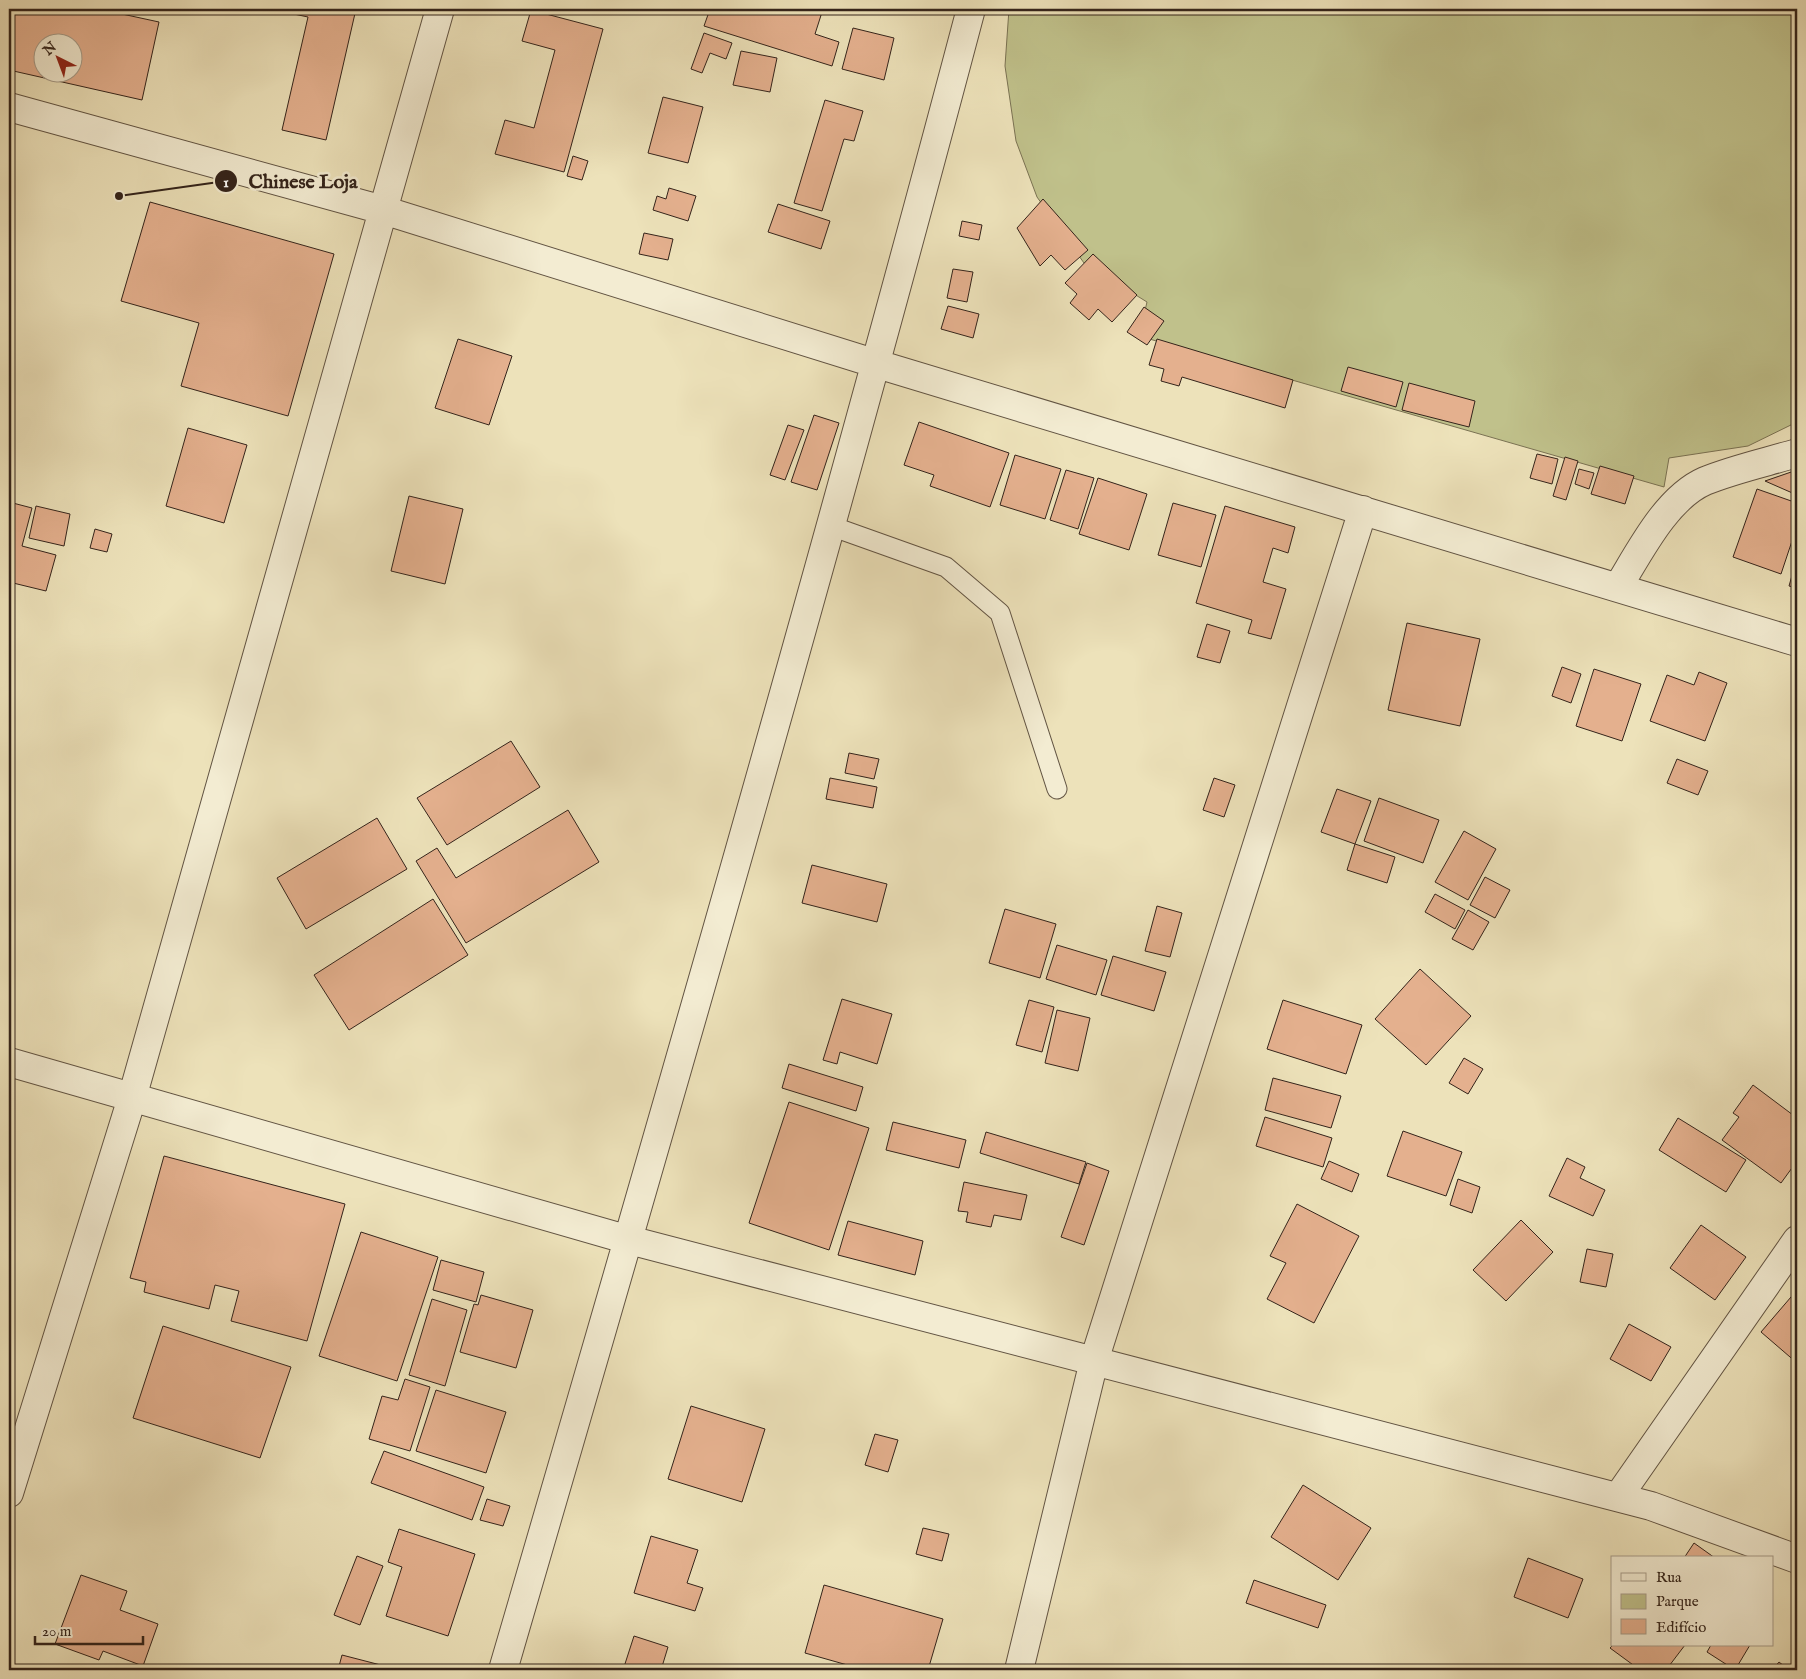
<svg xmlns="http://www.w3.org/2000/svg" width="1806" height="1679" font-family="'IM FELL English',serif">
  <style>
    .green { fill: #c0c18b; stroke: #7a7253 }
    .building { fill: #e4b08e; stroke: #34241b; fill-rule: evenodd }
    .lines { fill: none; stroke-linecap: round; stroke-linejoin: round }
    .service-casing { stroke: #625443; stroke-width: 21 }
    .minor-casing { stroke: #625443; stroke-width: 30 }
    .service { stroke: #f3ecd2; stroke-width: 19 }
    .minor { stroke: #f3ecd2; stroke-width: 28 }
    .leader { fill: none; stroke: #34241b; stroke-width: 2 }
    .callout-dot { fill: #34241b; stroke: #f3ecd2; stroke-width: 2 }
    .mark-label { font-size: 15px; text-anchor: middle; font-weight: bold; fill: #fff }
    .callout-label { font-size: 20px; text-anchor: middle; font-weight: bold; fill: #34241b; stroke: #f3ecd2; stroke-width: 5; stroke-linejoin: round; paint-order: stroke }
  </style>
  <rect width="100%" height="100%" fill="#ede2ba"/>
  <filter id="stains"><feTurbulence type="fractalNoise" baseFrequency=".004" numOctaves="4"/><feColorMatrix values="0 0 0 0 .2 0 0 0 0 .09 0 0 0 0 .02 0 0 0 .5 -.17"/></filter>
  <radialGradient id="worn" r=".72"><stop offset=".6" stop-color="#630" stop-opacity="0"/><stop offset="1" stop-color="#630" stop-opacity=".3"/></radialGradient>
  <path class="green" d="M 1009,9 L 1797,9 L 1797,422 L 1748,446 L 1669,458 L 1664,487 L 1139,336 L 1147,302 L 1084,263 L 1037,197 L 1016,141 L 1005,66 Z"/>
  <path class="building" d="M 9,9 L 99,9 L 159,22 L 142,100 L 9,70 ZM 42,42 L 72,42 L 72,72 L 42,72 Z
    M 270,9 L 356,9 L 326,140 L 282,130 L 308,17 Z
    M 710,9 L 823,9 L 815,34 L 839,42 L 832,66 L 704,26 Z
    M 531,10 L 603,29 L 564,172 L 495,154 L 505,120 L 534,128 L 555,50 L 522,41 Z
    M 853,28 L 894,38 L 884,80 L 842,69 Z
    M 704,33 L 732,43 L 726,59 L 710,53 L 702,73 L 691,69 Z
    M 741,51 L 777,58 L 770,92 L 733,85 Z
    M 663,97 L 703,107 L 688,163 L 648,153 Z
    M 825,100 L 863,111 L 854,141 L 844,139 L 822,211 L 794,203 Z
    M 573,156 L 588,161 L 582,180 L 567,176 Z
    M 669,188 L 696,196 L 688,221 L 653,210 L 657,196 L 666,199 Z
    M 1043,199 L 1088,250 L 1065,270 L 1051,255 L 1040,266 L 1017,228 Z
    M 150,202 L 334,254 L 288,416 L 181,386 L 199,323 L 121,301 Z
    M 778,204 L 830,221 L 821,249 L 768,232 Z
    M 962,221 L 982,225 L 979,240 L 959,236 Z
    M 644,233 L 673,239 L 668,260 L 639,254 Z
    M 1093,254 L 1137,295 L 1112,322 L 1098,309 L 1089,320 L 1070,303 L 1077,294 L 1065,283 Z
    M 953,269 L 973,272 L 967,302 L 947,298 Z
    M 948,306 L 979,314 L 973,338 L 941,329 Z
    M 1144,307 L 1164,321 L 1147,345 L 1127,332 Z
    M 458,339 L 512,356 L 489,425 L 435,408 Z
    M 1157,339 L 1293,380 L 1285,408 L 1182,377 L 1179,386 L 1161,381 L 1164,369 L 1149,365 Z
    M 1348,367 L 1403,382 L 1396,407 L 1341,391 Z
    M 1409,383 L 1475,401 L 1469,427 L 1402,410 Z
    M 814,415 L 839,423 L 817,490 L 791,482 Z
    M 919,422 L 1009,453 L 990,507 L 930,486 L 934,475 L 904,465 Z
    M 788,425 L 804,430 L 785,480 L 770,475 Z
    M 188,428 L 247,445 L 224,523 L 166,506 Z
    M 1537,454 L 1558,459 L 1552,484 L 1530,478 Z
    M 1015,455 L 1061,469 L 1045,519 L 1000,505 Z
    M 1565,457 L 1578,461 L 1566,500 L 1553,496 Z
    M 1600,466 L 1634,476 L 1625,504 L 1591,494 Z
    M 1579,469 L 1594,473 L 1589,489 L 1575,484 Z
    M 1066,470 L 1094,478 L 1078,529 L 1050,520 Z
    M 1797,470 L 1797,495 L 1765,481 Z
    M 1098,478 L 1147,494 L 1129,550 L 1079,534 Z
    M 1757,489 L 1797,503 L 1797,526 L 1781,574 L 1733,557 Z
    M 409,496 L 463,509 L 445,584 L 391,571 Z
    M 9,502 L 32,508 L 22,546 L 56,555 L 46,591 L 9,582 Z
    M 1173,503 L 1216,515 L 1201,567 L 1158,555 Z
    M 36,506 L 70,514 L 64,546 L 29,538 Z
    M 1225,506 L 1295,527 L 1288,553 L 1273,548 L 1263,582 L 1286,589 L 1271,639 L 1248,633 L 1252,620 L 1196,603 Z
    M 95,529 L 112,534 L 107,552 L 90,548 Z
    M 1797,558 L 1797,588 L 1789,586 Z
    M 1407,623 L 1480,639 L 1460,726 L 1388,710 Z
    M 1207,624 L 1230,631 L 1220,663 L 1197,657 Z
    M 1562,667 L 1581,674 L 1571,703 L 1552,696 Z
    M 1594,669 L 1641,684 L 1622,741 L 1576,726 Z
    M 1699,672 L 1727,683 L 1705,741 L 1650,721 L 1667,675 L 1694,685 Z
    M 511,741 L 540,787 L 447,845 L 417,798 Z
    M 849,753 L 879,759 L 874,779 L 845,773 Z
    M 1677,759 L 1708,771 L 1698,795 L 1667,783 Z
    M 830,778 L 877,787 L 873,808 L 826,799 Z
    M 1214,778 L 1235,785 L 1224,817 L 1203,810 Z
    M 1337,789 L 1371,801 L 1355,844 L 1321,832 Z
    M 1379,798 L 1439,820 L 1423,863 L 1364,841 Z
    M 568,810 L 599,862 L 466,943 L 416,861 L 437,848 L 456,878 Z
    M 377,818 L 407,869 L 306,929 L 277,878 Z
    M 1464,831 L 1496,849 L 1468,900 L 1435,882 Z
    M 1355,844 L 1395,857 L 1387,883 L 1347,870 Z
    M 812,865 L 887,884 L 877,922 L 802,903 Z
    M 1485,877 L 1510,890 L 1495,918 L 1470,905 Z
    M 1435,894 L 1465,910 L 1455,929 L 1425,912 Z
    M 433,899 L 468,955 L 349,1030 L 314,975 Z
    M 1157,906 L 1182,913 L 1170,957 L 1145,951 Z
    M 1005,909 L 1056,924 L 1040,978 L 989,963 Z
    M 1468,910 L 1489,922 L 1473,950 L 1452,939 Z
    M 1057,945 L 1107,960 L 1096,995 L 1046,979 Z
    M 1113,956 L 1166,972 L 1154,1011 L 1101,995 Z
    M 1420,969 L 1471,1016 L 1426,1065 L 1375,1019 Z
    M 842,999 L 892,1014 L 877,1064 L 840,1052 L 837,1064 L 823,1060 Z
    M 1029,1000 L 1054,1007 L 1042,1052 L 1016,1045 Z
    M 1283,1000 L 1362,1025 L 1346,1074 L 1267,1049 Z
    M 1057,1010 L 1090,1018 L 1078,1071 L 1045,1063 Z
    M 1464,1058 L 1483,1069 L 1468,1094 L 1449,1083 Z
    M 789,1064 L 863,1087 L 856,1111 L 782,1088 Z
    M 1273,1078 L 1341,1096 L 1331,1128 L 1265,1110 Z
    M 1753,1085 L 1797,1118 L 1797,1161 L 1781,1183 L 1722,1140 L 1739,1117 L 1733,1113 Z
    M 789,1102 L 869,1128 L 829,1250 L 749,1223 Z
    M 1265,1117 L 1332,1138 L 1323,1167 L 1256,1146 Z
    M 1678,1118 L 1746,1160 L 1726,1192 L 1659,1150 Z
    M 893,1122 L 966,1140 L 959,1168 L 886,1150 Z
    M 1403,1131 L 1462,1152 L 1446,1196 L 1387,1176 Z
    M 986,1132 L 1086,1162 L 1079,1184 L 980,1153 Z
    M 164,1156 L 345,1204 L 307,1341 L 231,1321 L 239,1291 L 215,1285 L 209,1309 L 144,1292 L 146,1282 L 130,1278 Z
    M 1567,1158 L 1585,1167 L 1580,1178 L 1605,1190 L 1593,1216 L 1549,1196 Z
    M 1329,1161 L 1359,1174 L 1352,1192 L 1321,1179 Z
    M 1087,1163 L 1109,1171 L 1084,1245 L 1061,1237 Z
    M 1458,1179 L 1480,1187 L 1472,1213 L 1450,1205 Z
    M 964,1182 L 1027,1195 L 1021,1220 L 994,1215 L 991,1227 L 966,1222 L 968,1212 L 958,1211 Z
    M 1297,1204 L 1359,1236 L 1314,1323 L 1267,1299 L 1286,1263 L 1270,1256 Z
    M 1521,1220 L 1553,1252 L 1506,1301 L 1473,1270 Z
    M 848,1221 L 923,1241 L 915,1275 L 838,1255 Z
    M 1701,1225 L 1746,1257 L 1715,1300 L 1670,1268 Z
    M 361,1232 L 438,1257 L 397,1381 L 319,1356 Z
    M 1587,1249 L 1613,1254 L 1606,1287 L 1580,1282 Z
    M 441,1260 L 484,1272 L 476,1302 L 433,1290 Z
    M 1797,1290 L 1797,1363 L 1761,1332 Z
    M 481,1295 L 533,1310 L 516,1368 L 460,1352 L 474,1304 L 478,1305 Z
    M 432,1299 L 467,1310 L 445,1386 L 409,1375 Z
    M 1629,1324 L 1671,1347 L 1651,1381 L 1610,1359 Z
    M 163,1326 L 291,1367 L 260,1458 L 133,1418 Z
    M 405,1379 L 430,1387 L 410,1451 L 369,1439 L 382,1396 L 398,1400 Z
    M 436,1390 L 506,1412 L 486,1473 L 416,1451 Z
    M 691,1406 L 765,1429 L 742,1502 L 668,1479 Z
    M 875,1434 L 898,1440 L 888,1472 L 865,1465 Z
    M 384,1451 L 484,1487 L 472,1520 L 371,1483 Z
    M 1303,1485 L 1371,1528 L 1338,1580 L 1271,1537 Z
    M 487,1499 L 510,1506 L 503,1526 L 480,1520 Z
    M 923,1528 L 949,1534 L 942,1561 L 916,1554 Z
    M 399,1529 L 475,1554 L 448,1636 L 386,1616 L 402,1567 L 388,1562 Z
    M 651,1536 L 698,1550 L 687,1583 L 703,1588 L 695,1611 L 634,1593 Z
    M 1694,1543 L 1715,1558 L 1684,1558 Z
    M 357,1556 L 383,1566 L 360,1625 L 334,1615 Z
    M 1528,1558 L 1583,1579 L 1568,1618 L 1514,1597 Z
    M 81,1575 L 127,1591 L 120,1610 L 158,1624 L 143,1666 L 103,1651 L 99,1660 L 55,1644 Z
    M 1254,1580 L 1326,1605 L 1318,1628 L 1246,1603 Z
    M 824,1585 L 943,1619 L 928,1670 L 865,1670 L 805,1653 Z
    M 634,1636 L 668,1647 L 661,1670 L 623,1670 Z
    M 1613,1645 L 1685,1645 L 1666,1670 L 1640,1670 L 1610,1648 Z
    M 1711,1645 L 1750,1645 L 1735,1670 L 1707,1652 Z
    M 342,1655 L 400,1670 L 338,1670 Z
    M 1779,1662 L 1789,1670 L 1772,1670 Z"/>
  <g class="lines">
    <defs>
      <path id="service" d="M 831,526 L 946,567 L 1000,613 L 1057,789"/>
      <path id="minor" d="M 9,107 L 383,210 L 877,364 L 1797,642
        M 1618,587 C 1639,553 1666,498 1705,481 C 1734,469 1767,462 1797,453
        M 9,1062 L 629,1240 L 1651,1506 L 1797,1559
        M 9,1493 L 132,1098 L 440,9
        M 1618,1497 L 1797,1240
        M 503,1670 C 664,1118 824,565 971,9
        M 1019,1670 L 1094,1361 L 1363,510"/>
    </defs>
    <use href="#service" class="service-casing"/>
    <use href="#minor" class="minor-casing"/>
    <use href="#service" class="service"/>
    <use href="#minor" class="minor"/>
  </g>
  <path class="leader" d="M119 196L226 181"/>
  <g class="callout-dot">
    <circle cx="119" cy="196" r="5"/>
    <circle cx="226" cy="181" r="12"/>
  </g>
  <g class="mark-label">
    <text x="226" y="187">1</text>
  </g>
  <g class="callout-label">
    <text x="303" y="188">Chinese Loja</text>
  </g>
  <rect width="1806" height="1679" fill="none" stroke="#ede2ba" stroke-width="30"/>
  <rect x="10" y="10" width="1786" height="1659" fill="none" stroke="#34241b" stroke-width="2.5"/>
  <rect x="15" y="15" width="1776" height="1649" fill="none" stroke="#34241b"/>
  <rect x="1611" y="1556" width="162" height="90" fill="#f3ecd2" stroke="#a79c89"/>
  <rect x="1621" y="1573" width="25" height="8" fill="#f3ecd2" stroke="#a79c89"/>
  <text x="1656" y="1582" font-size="15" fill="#34241b">Rua</text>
  <rect x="1621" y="1594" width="25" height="15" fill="#c0c18b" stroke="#a79c89"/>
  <text x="1656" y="1606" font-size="15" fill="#34241b">Parque</text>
  <rect x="1621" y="1619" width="25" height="15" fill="#e4b08e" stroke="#a79c89"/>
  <text x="1656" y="1632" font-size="15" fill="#34241b">Edifício</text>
  <g transform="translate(58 58) rotate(318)"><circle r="24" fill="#f3ecd2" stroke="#a79c89"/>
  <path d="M0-4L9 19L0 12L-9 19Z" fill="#8f2418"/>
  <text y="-8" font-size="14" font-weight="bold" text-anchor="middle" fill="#34241b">N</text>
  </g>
  <path d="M35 1636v8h108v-8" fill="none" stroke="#34241b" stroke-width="2.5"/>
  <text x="42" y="1636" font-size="15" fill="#34241b" stroke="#f3ecd2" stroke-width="4" paint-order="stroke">20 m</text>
  <rect width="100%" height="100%" filter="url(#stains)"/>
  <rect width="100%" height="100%" fill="url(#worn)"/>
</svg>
